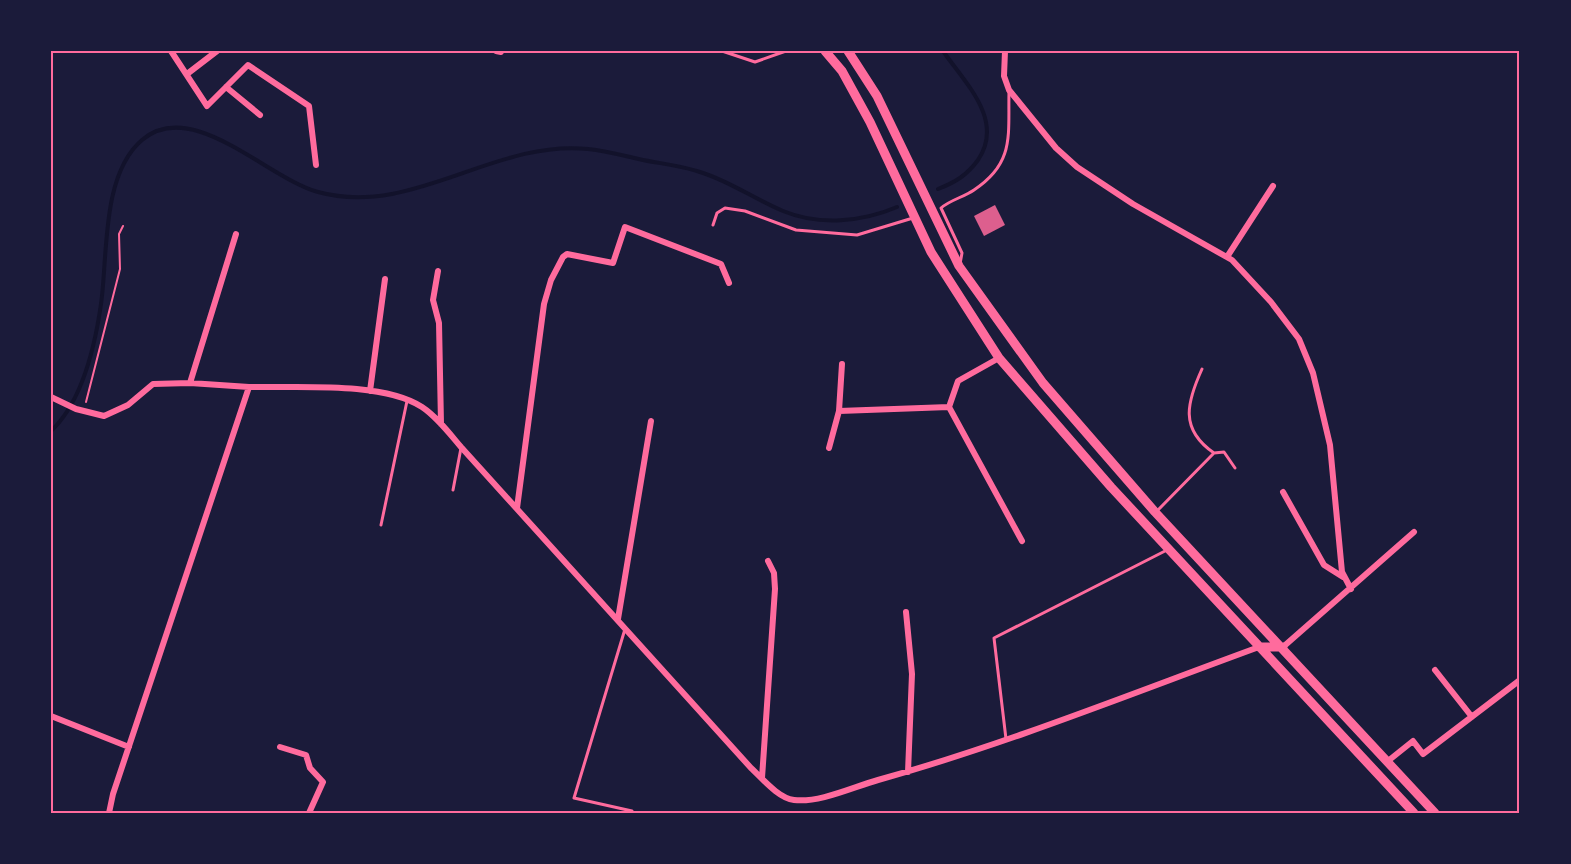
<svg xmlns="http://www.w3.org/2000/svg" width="1571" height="864" font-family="Georgia,serif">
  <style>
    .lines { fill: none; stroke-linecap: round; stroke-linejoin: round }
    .stream { stroke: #12122b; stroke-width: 4 }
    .building { fill: #dd5f8e }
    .path { stroke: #ff6b9d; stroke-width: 2 }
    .service { stroke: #ff6b9d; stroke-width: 3 }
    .minor { stroke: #ff6b9d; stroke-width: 6 }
    .secondary { stroke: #ff6b9d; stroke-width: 9 }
    .neatline { fill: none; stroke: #ff6b9d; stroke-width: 2 }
  </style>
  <rect width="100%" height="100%" fill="#1b1b3a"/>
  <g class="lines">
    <path class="stream" d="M 938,189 C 956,182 967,175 978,160 C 1005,120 965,83 943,51
      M 51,431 C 83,401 95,346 101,304 C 108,256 101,175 142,140 C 192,97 267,178 318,192 C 412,218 494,139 588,149 C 607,151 625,156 643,160 C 663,164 684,166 703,173 C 731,182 756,200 783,211 C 819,226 862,222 897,207"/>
  </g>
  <path class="building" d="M 995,205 L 1005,225 L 984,236 L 974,216 Z"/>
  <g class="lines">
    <path class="path" d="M 86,402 L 120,269 L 119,234 L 123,226"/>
    <path class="service" d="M 722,51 L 755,62 L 786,51
      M 713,225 L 717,213 L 725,208 L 745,211 L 796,230 L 857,235 L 913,218
      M 960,264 L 962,253 L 941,208 C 950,200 964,197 974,190 C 1015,163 1008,135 1009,91
      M 1214,453 L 1224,452 L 1235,468
      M 453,490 L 461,448
      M 1157,511 L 1214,453 C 1179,429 1187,402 1202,369
      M 381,525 L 407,401
      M 625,629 L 574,798 L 632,811
      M 1006,739 L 994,638 L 1167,550"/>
    <path class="minor" d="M 171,51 L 207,106 L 248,65 L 309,106 L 316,165
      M 496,51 L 501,52
      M 1005,51 L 1004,76 L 1009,90 L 1056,148 L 1077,167 L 1133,204 L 1232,260 L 1271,302 L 1299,339 L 1313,373 L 1330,445 L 1342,572 L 1351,589
      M 187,74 L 217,51
      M 226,87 L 260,115
      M 236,234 L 190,383 L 249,387
      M 1227,257 L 1273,186
      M 438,271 L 433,300 L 439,323 L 441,424
      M 842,364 L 839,411 L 949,407 L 958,381 L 999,358
      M 370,391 L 385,279
      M 51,397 L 76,409 L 104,416 L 128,405 L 153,384 L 190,383
      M 949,407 L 1022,541
      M 829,448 L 839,411
      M 1283,492 L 1324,565 L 1343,577
      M 517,508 L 544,304 L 551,280 L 563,257 L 567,254 L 613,263 L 625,227 L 721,264 L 729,283
      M 906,612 L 912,674 L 908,772
      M 618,619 L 651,421
      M 1283,647 L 1414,532
      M 1435,670 L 1472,717
      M 51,716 L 129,747
      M 280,747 L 306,755 L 310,768 L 323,782 L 309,813
      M 1388,761 L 1413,741 L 1423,754 L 1520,680
      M 762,778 L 775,589 L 774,573 L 768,561
      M 109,813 L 113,794 L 249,387 C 296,388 383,381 422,407 C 437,417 449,433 461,447 L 751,768 C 762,778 778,798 794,800 C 820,803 853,787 878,780 C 1007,744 1133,693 1259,647"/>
    <path class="secondary" d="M 825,51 L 842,71 L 870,122 L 931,252 L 999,358 L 1111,487 L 1414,813
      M 848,51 L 877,96 L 959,266 L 1043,383 L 1155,512 L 1435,813
      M 1259,647 L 1283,647"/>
  </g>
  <rect width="1571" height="864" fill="none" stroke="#1b1b3a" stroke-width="105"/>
  <rect x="52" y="52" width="1466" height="760" class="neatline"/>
</svg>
